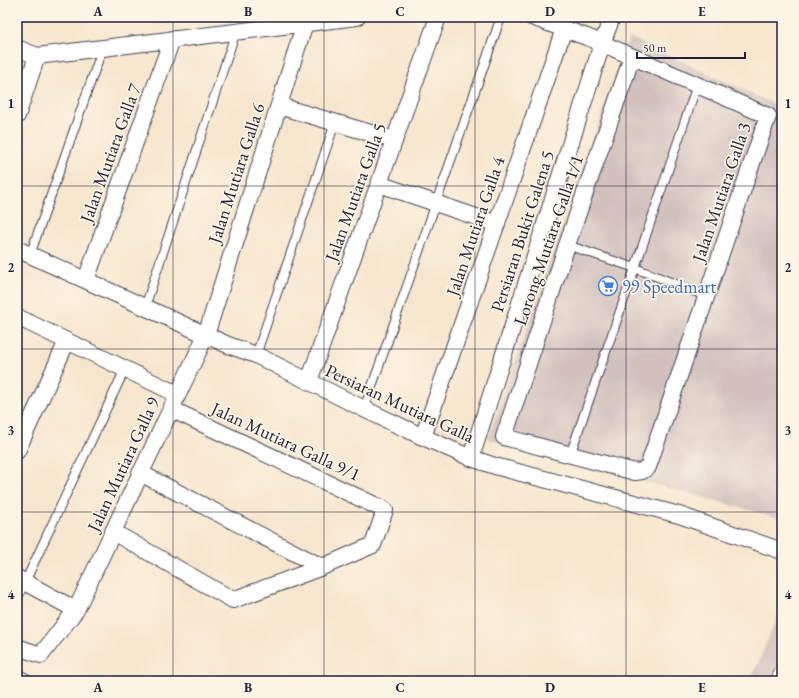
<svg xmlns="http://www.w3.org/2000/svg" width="799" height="698" font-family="'EB Garamond',serif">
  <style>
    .industrial { fill: #d1c0bc }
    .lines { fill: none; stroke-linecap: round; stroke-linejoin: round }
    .lane-casing { stroke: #423f51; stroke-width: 10 }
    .street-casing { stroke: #423f51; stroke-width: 18 }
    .lane { stroke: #fff; stroke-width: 8 }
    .street { stroke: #fff; stroke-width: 16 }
    .grid { fill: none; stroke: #22223b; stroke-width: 1; stroke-opacity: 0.55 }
    .labels { text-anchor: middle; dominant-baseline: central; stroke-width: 3.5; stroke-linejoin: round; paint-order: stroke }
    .street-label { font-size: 18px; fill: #22223b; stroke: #fcf5e5 }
    .shop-label { font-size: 18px; fill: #366cbe; stroke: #fcf5e5; text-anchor: start }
    .neatline { fill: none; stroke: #22223b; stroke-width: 1.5 }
    .grid-label { font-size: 13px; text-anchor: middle; font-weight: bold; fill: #22223b }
  </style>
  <rect width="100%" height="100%" fill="#fcf5e5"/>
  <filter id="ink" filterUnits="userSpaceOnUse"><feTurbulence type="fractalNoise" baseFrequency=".025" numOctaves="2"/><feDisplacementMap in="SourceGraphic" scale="8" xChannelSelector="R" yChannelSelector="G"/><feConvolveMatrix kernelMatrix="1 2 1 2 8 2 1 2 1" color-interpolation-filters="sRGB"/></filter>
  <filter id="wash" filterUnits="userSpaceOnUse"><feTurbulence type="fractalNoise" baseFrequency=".012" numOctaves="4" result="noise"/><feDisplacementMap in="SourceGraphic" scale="16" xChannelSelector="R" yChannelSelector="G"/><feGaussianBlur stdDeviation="0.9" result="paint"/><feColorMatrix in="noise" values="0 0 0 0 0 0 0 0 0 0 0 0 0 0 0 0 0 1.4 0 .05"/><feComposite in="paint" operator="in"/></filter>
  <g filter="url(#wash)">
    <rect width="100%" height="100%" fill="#f7e6ce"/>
    <path class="industrial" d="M 629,37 L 782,108 L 782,519 L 488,439 Z
      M 782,607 L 782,681 L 750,681 Z"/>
  </g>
  <g filter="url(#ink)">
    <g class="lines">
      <defs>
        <path id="lane" d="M 567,245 L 635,268 L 706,296
          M 30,255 L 103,47
          M 145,307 L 236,31
          M 256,355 L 335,123
          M 364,409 L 501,17
          M 570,455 L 635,268 L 697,85
          M 17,599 L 125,369"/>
        <path id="street" d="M 532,17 L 592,39 L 768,116 L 648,467 L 642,471 L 635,472 L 504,437 L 567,245 L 632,57
          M 17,48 L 37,56 L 357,17
          M 279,106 L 394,140
          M 17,116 L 37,56
          M 379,184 L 497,224
          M 17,249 L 228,345 L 256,355 L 364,409 L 423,437 L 471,458 L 495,466 L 679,515 L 782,551
          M 86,280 L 172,39
          M 17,317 L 177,394
          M 309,381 L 438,17
          M 423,437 L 564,29
          M 17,451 L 67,341
          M 471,458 L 602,44 L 612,17
          M 140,473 L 322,567
          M 113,532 L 233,600 L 322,567 L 373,545 L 385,510 L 171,409
          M 17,578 L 76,610
          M 17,647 L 41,655 L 76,610 L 206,335 L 305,23
          M 17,678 L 24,681
          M 779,681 L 782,674"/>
      </defs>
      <use href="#lane" class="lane-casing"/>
      <use href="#street" class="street-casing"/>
      <use href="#lane" class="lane"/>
      <use href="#street" class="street"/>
    </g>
  </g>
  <path class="grid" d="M 173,17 L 173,681M 324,17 L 324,681M 475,17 L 475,681M 626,17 L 626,681M 17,186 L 782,186M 17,349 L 782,349M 17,512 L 782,512"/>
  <defs>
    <symbol id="supermarket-ring" viewBox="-11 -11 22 22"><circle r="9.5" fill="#fcf5e5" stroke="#3f7fe0" stroke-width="1.5"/><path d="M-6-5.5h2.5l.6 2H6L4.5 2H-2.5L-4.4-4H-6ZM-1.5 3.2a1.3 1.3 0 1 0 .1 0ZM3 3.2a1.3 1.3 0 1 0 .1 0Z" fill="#3f7fe0"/></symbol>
  </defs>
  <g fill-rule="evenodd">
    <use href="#supermarket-ring" x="597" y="275" width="22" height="22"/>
  </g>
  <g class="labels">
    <g class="street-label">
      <text transform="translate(110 153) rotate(-70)">Jalan Mutiara Galla 7</text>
      <text transform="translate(236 173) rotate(-72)">Jalan Mutiara Galla 6</text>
      <text transform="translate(355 192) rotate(-70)">Jalan Mutiara Galla 5</text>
      <text transform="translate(721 192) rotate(-71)">Jalan Mutiara Galla 3</text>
      <text transform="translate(475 226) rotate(-71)">Jalan Mutiara Galla 4</text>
      <text transform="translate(522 231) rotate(-72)">Persiaran Bukit Galena 5</text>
      <text transform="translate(548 240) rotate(-71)">Lorong Mutiara Galla 1/1</text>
      <text transform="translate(400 403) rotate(25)">Persiaran Mutiara Galla</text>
      <text transform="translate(286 441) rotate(25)">Jalan Mutiara Galla 9/1</text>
      <text transform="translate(123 464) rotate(-65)">Jalan Mutiara Galla 9</text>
    </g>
    <g class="shop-label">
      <text x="622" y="286">99 Speedmart</text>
    </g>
  </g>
  <rect width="799" height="698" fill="none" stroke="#fcf5e5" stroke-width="44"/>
  <path d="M637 52v6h108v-6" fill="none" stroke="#22223b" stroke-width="2"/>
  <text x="643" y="52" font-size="12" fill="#22223b" stroke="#fcf5e5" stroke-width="3" paint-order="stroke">50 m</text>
  <rect x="22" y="22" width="755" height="654" class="neatline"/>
  <g class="grid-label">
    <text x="98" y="16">A</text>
    <text x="248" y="16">B</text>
    <text x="400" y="16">C</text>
    <text x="550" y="16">D</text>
    <text x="702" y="16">E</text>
    <text x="11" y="108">1</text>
    <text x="788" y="108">1</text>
    <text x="11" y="272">2</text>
    <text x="788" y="272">2</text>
    <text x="11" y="435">3</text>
    <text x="788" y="435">3</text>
    <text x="11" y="599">4</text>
    <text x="788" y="599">4</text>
    <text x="98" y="692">A</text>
    <text x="248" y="692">B</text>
    <text x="400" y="692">C</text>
    <text x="550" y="692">D</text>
    <text x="702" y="692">E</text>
  </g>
</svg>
